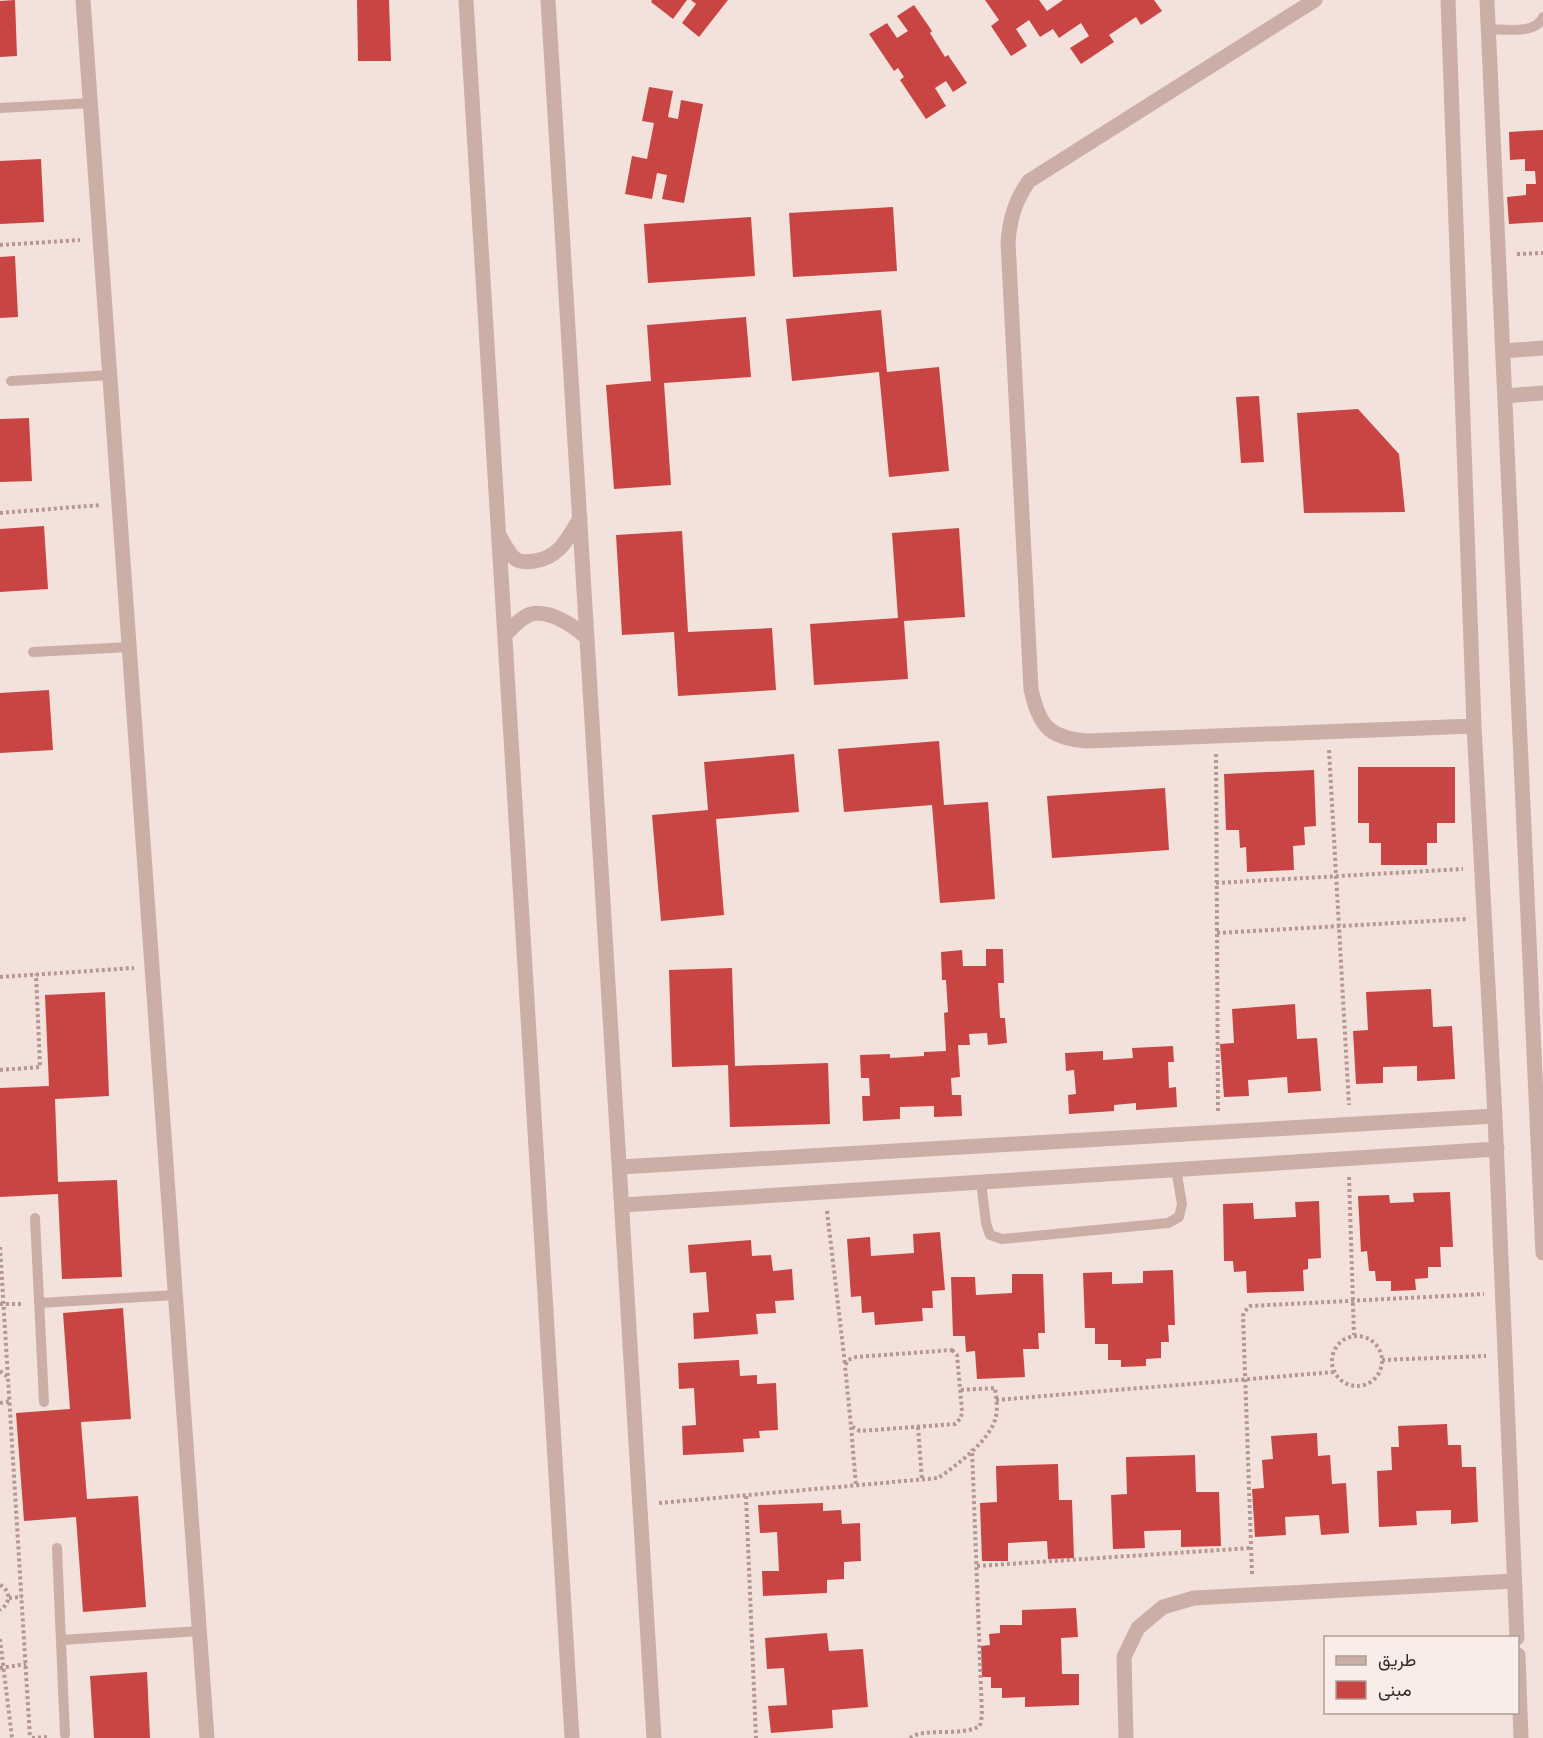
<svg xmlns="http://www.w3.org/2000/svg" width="1543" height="1738" font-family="Raleway,Vazirmatn,sans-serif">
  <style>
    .building { fill: #c84543 }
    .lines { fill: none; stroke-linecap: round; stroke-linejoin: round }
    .path { stroke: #b69891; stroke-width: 4; stroke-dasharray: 3 3; stroke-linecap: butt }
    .service { stroke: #cbafa7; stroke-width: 10 }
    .minor { stroke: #cbafa7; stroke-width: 15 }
    .tertiary { stroke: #cbafa7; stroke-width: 15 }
  </style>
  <rect width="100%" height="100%" fill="#f2e2db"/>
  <path class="building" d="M 15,0 L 17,56 L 0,57 L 0,1 Z
    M 357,0 L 389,0 L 391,61 L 358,61 Z
    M 652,0 L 687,0 L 673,19 L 651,2 Z
    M 691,0 L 728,0 L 699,37 L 682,23 L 696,4 Z
    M 985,0 L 1039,0 L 1047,11 L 1063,0 L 1154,0 L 1162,11 L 1141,25 L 1136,17 L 1109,35 L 1114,42 L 1081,64 L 1070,48 L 1089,36 L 1081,23 L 1059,38 L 1053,29 L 1040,37 L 1029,20 L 1016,29 L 1027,46 L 1011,56 L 991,26 L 999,20 Z
    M 914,5 L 932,31 L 930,33 L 945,57 L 948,55 L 967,83 L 953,92 L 946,81 L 935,88 L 946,106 L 926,119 L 900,80 L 904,77 L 898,68 L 894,71 L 869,34 L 887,23 L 897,38 L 908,31 L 897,16 Z
    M 649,87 L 673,91 L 668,117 L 678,119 L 681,100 L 703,104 L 684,203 L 662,199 L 667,175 L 657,173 L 652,199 L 625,194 L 632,156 L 647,159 L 654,123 L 642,121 Z
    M 1543,130 L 1543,222 L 1509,224 L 1507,197 L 1526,195 L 1526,184 L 1536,184 L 1535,171 L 1525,171 L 1525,159 L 1510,160 L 1509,132 Z
    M 41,159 L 44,222 L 0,224 L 0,161 Z
    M 893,207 L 897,271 L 793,277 L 789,213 Z
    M 751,217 L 755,276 L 648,283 L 644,224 Z
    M 15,256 L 18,317 L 0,318 L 0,257 Z
    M 881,310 L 887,372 L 939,367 L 949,471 L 889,477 L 879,372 L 792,381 L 786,319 Z
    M 746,317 L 751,377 L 664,383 L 671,485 L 614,489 L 606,385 L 651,381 L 647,325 Z
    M 1259,396 L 1264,462 L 1241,463 L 1236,397 Z
    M 1358,409 L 1399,454 L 1405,512 L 1304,513 L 1297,413 Z
    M 29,418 L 32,481 L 0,482 L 0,419 Z
    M 44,526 L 48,589 L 0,592 L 0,529 Z
    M 959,528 L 965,617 L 904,621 L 908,679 L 814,685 L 810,624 L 898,618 L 892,533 Z
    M 682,531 L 688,632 L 772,628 L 776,690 L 678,696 L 674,632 L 622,635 L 616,535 Z
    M 49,690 L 53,750 L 0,753 L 0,693 Z
    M 939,741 L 944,805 L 988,802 L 995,899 L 940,903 L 932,805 L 844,812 L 838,749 Z
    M 794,754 L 799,812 L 716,819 L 724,915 L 661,921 L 652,815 L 708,810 L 704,762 Z
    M 1358,767 L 1455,767 L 1455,823 L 1437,823 L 1437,843 L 1427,843 L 1427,865 L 1381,865 L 1381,843 L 1369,843 L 1369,823 L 1358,823 Z
    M 1314,770 L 1316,826 L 1304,827 L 1305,845 L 1293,846 L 1294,870 L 1247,872 L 1246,847 L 1240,848 L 1239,830 L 1226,830 L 1224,774 Z
    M 1165,788 L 1169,850 L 1052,858 L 1047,796 Z
    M 986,949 L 1003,949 L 1004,983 L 998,983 L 1000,1018 L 1005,1018 L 1007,1043 L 988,1045 L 987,1033 L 969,1034 L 970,1045 L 958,1045 L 960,1077 L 951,1078 L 952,1095 L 961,1095 L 962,1116 L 934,1117 L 934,1106 L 900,1107 L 900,1119 L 863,1121 L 862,1096 L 870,1096 L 869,1078 L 861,1078 L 860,1055 L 890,1054 L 890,1058 L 924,1056 L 924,1052 L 946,1051 L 944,1013 L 948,1012 L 946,980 L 942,980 L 941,952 L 962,950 L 963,966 L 986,966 Z
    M 732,968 L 735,1066 L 828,1063 L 830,1124 L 730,1127 L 728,1065 L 672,1067 L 669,970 Z
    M 1431,989 L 1433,1027 L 1452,1026 L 1455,1079 L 1417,1081 L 1417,1066 L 1383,1067 L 1383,1083 L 1356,1084 L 1353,1031 L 1368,1030 L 1366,992 Z
    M 105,992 L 109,1096 L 55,1099 L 58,1182 L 117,1180 L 122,1277 L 62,1279 L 58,1194 L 0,1197 L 0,1088 L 49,1086 L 45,995 Z
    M 1295,1004 L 1297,1039 L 1317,1038 L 1321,1091 L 1288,1093 L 1287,1077 L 1248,1080 L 1249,1096 L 1224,1097 L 1220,1044 L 1234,1043 L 1232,1009 Z
    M 1173,1046 L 1174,1062 L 1168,1062 L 1169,1088 L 1176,1087 L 1177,1107 L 1136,1110 L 1136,1103 L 1114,1105 L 1114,1111 L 1069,1114 L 1068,1095 L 1076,1094 L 1074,1070 L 1066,1071 L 1065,1053 L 1103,1051 L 1103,1060 L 1133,1058 L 1132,1048 Z
    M 1450,1192 L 1453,1247 L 1440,1247 L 1441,1267 L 1428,1267 L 1428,1278 L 1415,1279 L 1416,1290 L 1391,1291 L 1391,1281 L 1376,1281 L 1375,1271 L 1369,1271 L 1367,1251 L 1361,1252 L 1358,1196 L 1389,1195 L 1390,1203 L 1414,1202 L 1413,1193 Z
    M 1319,1201 L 1321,1258 L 1308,1259 L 1308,1269 L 1303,1270 L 1304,1291 L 1247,1293 L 1246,1271 L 1234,1272 L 1233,1261 L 1224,1261 L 1223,1204 L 1253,1203 L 1254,1219 L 1296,1217 L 1295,1202 Z
    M 940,1232 L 945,1290 L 932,1291 L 933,1308 L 922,1308 L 923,1321 L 875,1325 L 874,1312 L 862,1313 L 861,1296 L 851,1297 L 847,1239 L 870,1237 L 871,1256 L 914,1253 L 913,1234 Z
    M 751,1240 L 752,1256 L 771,1255 L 773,1271 L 792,1269 L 794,1300 L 775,1301 L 776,1313 L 756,1314 L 758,1334 L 694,1339 L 693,1313 L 709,1312 L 706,1272 L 690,1273 L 688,1245 Z
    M 1173,1270 L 1175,1325 L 1168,1325 L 1169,1342 L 1161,1342 L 1161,1358 L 1146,1359 L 1146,1366 L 1121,1367 L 1121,1360 L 1108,1360 L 1108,1344 L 1095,1344 L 1095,1328 L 1085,1328 L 1083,1273 L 1112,1272 L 1112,1284 L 1143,1283 L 1143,1271 Z
    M 1012,1274 L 1043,1274 L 1045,1333 L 1038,1333 L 1039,1349 L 1023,1349 L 1025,1377 L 977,1379 L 975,1351 L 966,1352 L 965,1336 L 953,1336 L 951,1277 L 975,1277 L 976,1295 L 1012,1293 Z
    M 123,1308 L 131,1419 L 81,1422 L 87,1499 L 138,1496 L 146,1607 L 83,1612 L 76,1517 L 24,1521 L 16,1413 L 70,1409 L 63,1313 Z
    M 739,1360 L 740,1376 L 757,1375 L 757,1384 L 776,1383 L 778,1430 L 759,1431 L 760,1438 L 743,1439 L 744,1452 L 683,1455 L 682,1426 L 696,1425 L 694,1388 L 679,1389 L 678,1363 Z
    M 1447,1424 L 1448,1445 L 1461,1445 L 1462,1467 L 1476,1467 L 1478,1522 L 1451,1524 L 1451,1510 L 1416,1511 L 1417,1525 L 1379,1527 L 1377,1471 L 1392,1470 L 1391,1447 L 1399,1447 L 1398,1426 Z
    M 1317,1433 L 1318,1456 L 1330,1455 L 1332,1484 L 1346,1483 L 1349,1533 L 1321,1535 L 1319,1515 L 1285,1517 L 1286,1535 L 1255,1537 L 1252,1489 L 1264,1488 L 1262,1460 L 1273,1459 L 1271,1436 Z
    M 1195,1455 L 1196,1492 L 1219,1492 L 1221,1546 L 1181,1547 L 1181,1530 L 1144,1531 L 1145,1548 L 1113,1549 L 1111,1495 L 1127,1494 L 1126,1457 Z
    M 1058,1464 L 1059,1500 L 1072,1500 L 1074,1558 L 1048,1559 L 1047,1541 L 1008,1543 L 1008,1561 L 982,1561 L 980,1503 L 997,1502 L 996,1466 Z
    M 823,1503 L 823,1511 L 841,1510 L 842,1524 L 860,1523 L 861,1561 L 844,1562 L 844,1579 L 827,1580 L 827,1593 L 763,1596 L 762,1571 L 779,1571 L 777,1532 L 760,1533 L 758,1505 Z
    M 1076,1608 L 1078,1637 L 1061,1638 L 1062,1674 L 1079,1674 L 1079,1705 L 1025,1707 L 1025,1697 L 1002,1698 L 1002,1688 L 991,1688 L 991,1677 L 982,1677 L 981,1646 L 990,1645 L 989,1634 L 1000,1633 L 1000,1625 L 1022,1625 L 1022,1610 Z
    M 827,1633 L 829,1651 L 863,1649 L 868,1707 L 832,1710 L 833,1728 L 771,1733 L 768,1706 L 787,1705 L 784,1668 L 767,1669 L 765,1638 Z
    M 147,1672 L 150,1738 L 94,1738 L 90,1676 Z"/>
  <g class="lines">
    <path class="path" d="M 0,245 L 80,240
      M 1517,254 L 1543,253
      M 0,513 L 101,505
      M 1329,750 L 1349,1105
      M 1216,754 L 1218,1113
      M 1216,883 L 1463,869
      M 1217,933 L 1466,919
      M 0,977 L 134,968
      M 0,1070 L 40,1067 L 36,974
      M 1349,1177 L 1354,1335
      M 827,1211 L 845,1364
      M 0,1247 L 30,1738
      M 0,1304 L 23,1304
      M1332 1361a25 25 0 1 1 50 0a25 25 0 1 1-50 0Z
      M 952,1350 L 957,1355 L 962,1411 L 961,1418 L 955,1424 L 860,1431 L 851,1426 L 845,1366 L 848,1360 L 856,1357 Z
      M 1382,1360 L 1486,1356
      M 0,1371 L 9,1378
      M 996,1400 L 1334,1372
      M 0,1403 L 11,1401
      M 851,1427 L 856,1486
      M 918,1427 L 922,1481
      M 746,1496 L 756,1738
      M 659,1503 L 938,1478 C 956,1466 992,1439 996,1416 C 998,1407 996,1397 995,1388 L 960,1390
      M 977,1566 L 1251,1548
      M 1252,1574 L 1243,1316 L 1244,1312 L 1250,1306 L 1484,1294
      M 0,1585 C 11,1591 11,1603 0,1610
      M 9,1598 L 22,1597
      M 0,1639 L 12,1738
      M 0,1668 L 26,1664
      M 32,1738 L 47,1737
      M 910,1738 C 924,1727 960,1737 980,1726 L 982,1715 L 972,1449"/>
    <path class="service" d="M 1488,29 C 1504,29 1536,35 1543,17
      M 0,108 L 91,103
      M 11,381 L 110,375
      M 33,652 L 130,647
      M 981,1182 L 986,1223 L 990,1235 L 1002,1239 L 1168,1223 L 1179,1217 L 1182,1204 L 1176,1169
      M 35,1218 L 44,1402
      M 39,1303 L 176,1295
      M 57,1548 L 65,1735
      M 61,1640 L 200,1631"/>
    <path class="minor" d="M 83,0 L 207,1738
      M 1315,0 L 1029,181 C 1015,201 1010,218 1008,242 L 1031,689 C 1039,726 1049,738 1087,741 L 1474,726
      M 1448,0 L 1474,726 L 1495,1116 L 1517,1638
      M 1487,0 L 1543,1253
      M 1503,351 L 1543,348
      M 1505,396 L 1543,393
      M 620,1167 L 1495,1116
      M 622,1205 L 1497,1149
      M 1518,1655 L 1521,1738
      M 1126,1738 L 1124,1657 L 1138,1628 L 1163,1607 L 1194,1598 L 1514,1581"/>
    <path class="tertiary" d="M 466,0 L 572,1738
      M 548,0 L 654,1738
      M 500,537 C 504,543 508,552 513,557 C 519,563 527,562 535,561 C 560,557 568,538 580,518
      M 505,635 C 512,628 521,617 531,614 C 551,610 574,626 587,638"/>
  </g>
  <rect x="1324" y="1636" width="195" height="78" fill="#faede7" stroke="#ac9f9a" stroke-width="1.5"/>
  <rect x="1336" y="1656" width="30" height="9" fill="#cbafa7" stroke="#ac9f9a" stroke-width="1.5"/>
  <text x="1378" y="1666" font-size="18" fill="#372927">طريق</text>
  <rect x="1336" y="1681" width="30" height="18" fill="#c84543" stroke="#ac9f9a" stroke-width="1.5"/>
  <text x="1378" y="1696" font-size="18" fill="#372927">مبنى</text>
</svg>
